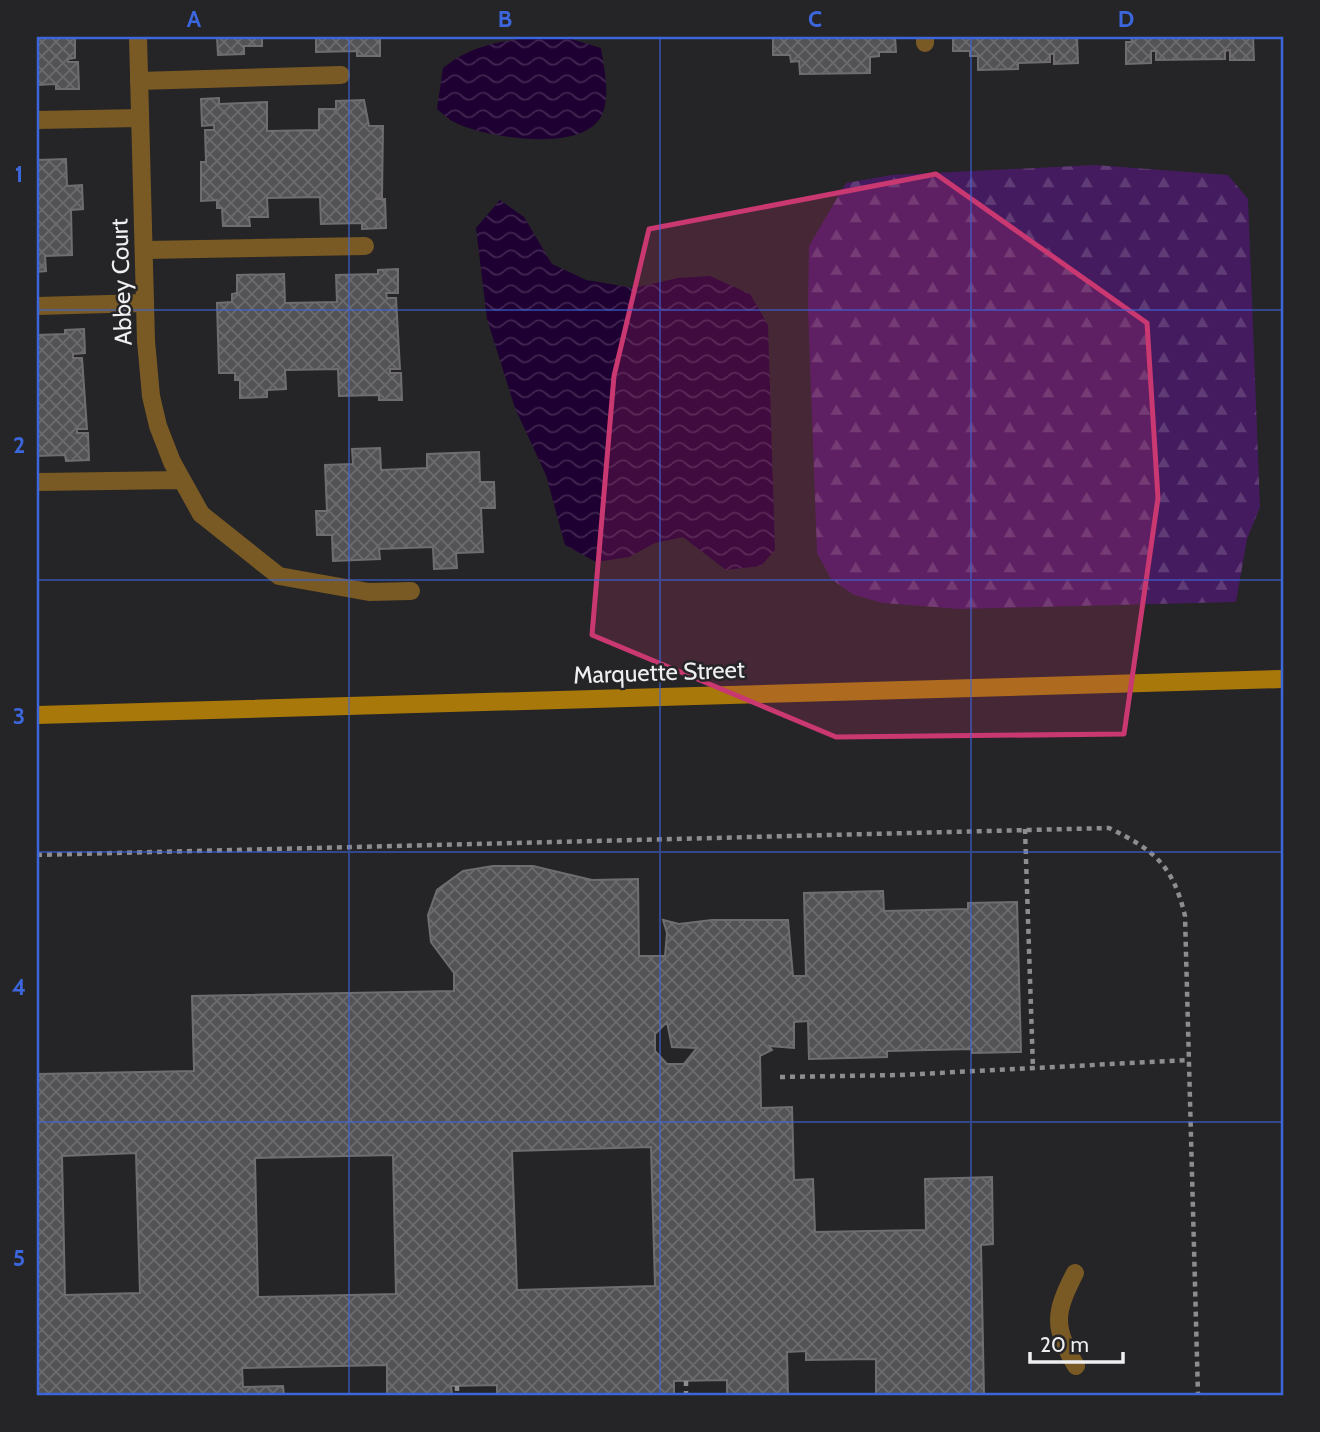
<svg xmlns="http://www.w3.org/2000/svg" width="1320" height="1432" font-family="Cabin,sans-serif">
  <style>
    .forest { fill: url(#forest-firs) }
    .water { fill: url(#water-waves) }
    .building { fill: url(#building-cross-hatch); stroke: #6f6d70; stroke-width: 2; fill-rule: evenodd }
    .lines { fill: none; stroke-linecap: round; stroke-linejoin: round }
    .path { stroke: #8d8c8e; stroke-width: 4.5; stroke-dasharray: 5 5; stroke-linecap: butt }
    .lane { stroke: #795a24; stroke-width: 18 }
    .street { stroke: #795a24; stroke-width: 18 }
    .secondary { stroke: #a8780a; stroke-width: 18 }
    .marked { fill: #c93871; fill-opacity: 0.2; stroke: #c93871; stroke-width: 5; stroke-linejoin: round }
    .grid { fill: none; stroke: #3c66dc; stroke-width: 2; stroke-opacity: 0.55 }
    .labels { text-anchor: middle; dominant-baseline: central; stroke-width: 5; stroke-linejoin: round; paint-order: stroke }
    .street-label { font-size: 24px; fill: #efeef0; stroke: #252426 }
    .neatline { fill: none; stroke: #3c66dc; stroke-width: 2.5 }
    .grid-label { font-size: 23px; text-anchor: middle; font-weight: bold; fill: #3c66dc }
  </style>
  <defs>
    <pattern id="forest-firs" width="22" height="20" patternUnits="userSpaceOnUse" patternTransform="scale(1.75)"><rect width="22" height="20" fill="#451b5f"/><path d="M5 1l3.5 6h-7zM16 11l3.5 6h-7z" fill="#603c76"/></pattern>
    <pattern id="water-waves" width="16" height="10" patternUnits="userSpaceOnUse" patternTransform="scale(1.75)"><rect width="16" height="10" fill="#1f0032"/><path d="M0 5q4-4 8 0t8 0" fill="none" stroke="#402650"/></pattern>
    <pattern id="building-cross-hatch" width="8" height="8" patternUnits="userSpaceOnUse" patternTransform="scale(1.75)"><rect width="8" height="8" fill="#535255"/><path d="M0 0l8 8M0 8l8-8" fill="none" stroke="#6c6b6e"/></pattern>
  </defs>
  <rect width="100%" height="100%" fill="#252426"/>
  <path class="forest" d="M 1095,165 L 1228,175 L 1248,199 L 1260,507 L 1247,539 L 1236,602 L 959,609 L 883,603 L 854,595 L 831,579 L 817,553 L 808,310 L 809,246 L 846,183 L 892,175 Z"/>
  <path class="water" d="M 536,37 L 564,37 L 601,48 C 604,68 610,93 603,112 C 589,155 484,138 454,122 C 448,119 442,113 437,109 L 443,68 C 471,45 501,41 536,37 Z
    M 500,200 L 524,217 L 552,264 L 586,280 L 634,288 L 678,278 L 710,276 L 750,294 L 768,325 L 775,550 L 761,566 L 726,570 L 683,537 L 655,543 L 629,557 L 596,562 L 565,545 L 546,475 L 515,408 L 487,319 L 476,228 Z"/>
  <path class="building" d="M 37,37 L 75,37 L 75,58 L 68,59 L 68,62 L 78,62 L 79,89 L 56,89 L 56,84 L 37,85 Z
    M 217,37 L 262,37 L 262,46 L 244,46 L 244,54 L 218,55 Z
    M 316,37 L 380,37 L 380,56 L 357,56 L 357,51 L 316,52 Z
    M 773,37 L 895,37 L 896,52 L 879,52 L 879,56 L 870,57 L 870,73 L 800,74 L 799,61 L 791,62 L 790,55 L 773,55 Z
    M 953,37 L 1077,37 L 1078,63 L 1054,64 L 1054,54 L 1050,54 L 1050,62 L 1018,63 L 1018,69 L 978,70 L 978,56 L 970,56 L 970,51 L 953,51 Z
    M 1131,37 L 1253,37 L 1254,60 L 1230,60 L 1230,50 L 1225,51 L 1225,59 L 1156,60 L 1156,51 L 1151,51 L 1151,63 L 1126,64 L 1126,42 L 1132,42 Z
    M 219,98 L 219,104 L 267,102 L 267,131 L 319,130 L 319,109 L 336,109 L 336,101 L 364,100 L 369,126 L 383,126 L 382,197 L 375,199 L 385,199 L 386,228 L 362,229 L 362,223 L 321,224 L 320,197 L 267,198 L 268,217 L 249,217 L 250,226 L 223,226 L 222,208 L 217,208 L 217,200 L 201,201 L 201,162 L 206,162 L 205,130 L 214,130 L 214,125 L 202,126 L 201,99 Z
    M 66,159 L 67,186 L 82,185 L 83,209 L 71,210 L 72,255 L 45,256 L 46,271 L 37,272 L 37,160 Z
    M 398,269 L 398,293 L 386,293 L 387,298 L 396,298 L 400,369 L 390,369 L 390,373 L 401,373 L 402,400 L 379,400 L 379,395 L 339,396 L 338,369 L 285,370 L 286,389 L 267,390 L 267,397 L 240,398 L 240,380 L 235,380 L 235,373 L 219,373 L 217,303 L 232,302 L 232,294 L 237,293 L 237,275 L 284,274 L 285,303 L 337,302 L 336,275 L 378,274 L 378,270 Z
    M 84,329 L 85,353 L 73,354 L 73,358 L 82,358 L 87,429 L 77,429 L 77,433 L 88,433 L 89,460 L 66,461 L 65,455 L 37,456 L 37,335 L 65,334 L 65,330 Z
    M 380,448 L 381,470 L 427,468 L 427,454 L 479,452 L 480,482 L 494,482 L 495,508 L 481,508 L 483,552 L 456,553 L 457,568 L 434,569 L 433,547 L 379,549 L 380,559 L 333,561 L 332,535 L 317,535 L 316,511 L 327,511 L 325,465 L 353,464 L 352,449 Z
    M 493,866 L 533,866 L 592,880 L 638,879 L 639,956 L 665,956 L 667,933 L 663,920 L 679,924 L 712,920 L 788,920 L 793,976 L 806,976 L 804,893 L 883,891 L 884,911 L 968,909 L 968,903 L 1017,902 L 1021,1052 L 972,1053 L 972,1049 L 887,1051 L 887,1057 L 809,1059 L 808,1021 L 794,1022 L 794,1048 L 769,1046 L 772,1050 L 760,1056 L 761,1108 L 792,1107 L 794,1180 L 813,1179 L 815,1232 L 926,1230 L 925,1179 L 992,1177 L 993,1244 L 981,1245 L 984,1395 L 876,1395 L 876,1359 L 806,1360 L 806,1351 L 787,1352 L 788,1395 L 727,1395 L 727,1380 L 674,1381 L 674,1395 L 497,1395 L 497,1385 L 451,1386 L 452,1395 L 387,1395 L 387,1365 L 242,1368 L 243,1387 L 283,1386 L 284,1395 L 37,1395 L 37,1074 L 194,1071 L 192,996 L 454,991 L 454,973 L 431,942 L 428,915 L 437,890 L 463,871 ZM 667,1022 L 672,1047 L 697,1048 L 684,1064 L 667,1064 L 655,1051 L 655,1034 ZM 651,1147 L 655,1286 L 517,1290 L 512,1151 ZM 136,1153 L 140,1293 L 65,1295 L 62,1156 ZM 393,1155 L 396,1294 L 258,1297 L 255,1158 Z"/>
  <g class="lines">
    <path class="path" d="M 1025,829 L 1033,1069
      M 37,855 L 1109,828 C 1154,850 1173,865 1185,916 L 1198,1395
      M 780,1077 L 899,1075 L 1189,1060
      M 686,1381 L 686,1395
      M 457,1386 L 457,1395"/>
    <path class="lane" d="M 925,37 L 925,43
      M 139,81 L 341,75
      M 37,120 L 140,118
      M 145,250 L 365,246
      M 37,306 L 145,303
      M 201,514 L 279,576 L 369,592 L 411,591
      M 1075,1273 C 1054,1314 1053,1326 1076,1366"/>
    <path class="street" d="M 138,37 L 146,341 L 151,396 L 158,426 L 172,462 L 201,514
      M 37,482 L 182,480"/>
    <path class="secondary" d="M 37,715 L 1283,679"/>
  </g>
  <path class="marked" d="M 936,174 L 1147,323 L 1158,498 L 1124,734 L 836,737 L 592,635 L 614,376 L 649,229 Z"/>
  <path class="grid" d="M 349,37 L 349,1395M 660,37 L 660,1395M 971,37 L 971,1395M 37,310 L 1283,310M 37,580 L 1283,580M 37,852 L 1283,852M 37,1122 L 1283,1122"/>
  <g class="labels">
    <g class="street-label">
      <text transform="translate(121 282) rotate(-92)">Abbey Court</text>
      <text transform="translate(659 672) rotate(-2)">Marquette Street</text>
    </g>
  </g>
  <rect width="1320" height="1432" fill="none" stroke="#252426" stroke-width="77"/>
  <path d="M1030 1352v10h93v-10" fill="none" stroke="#efeef0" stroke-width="3.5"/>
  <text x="1040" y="1352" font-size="21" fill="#efeef0" stroke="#252426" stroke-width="5" paint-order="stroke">20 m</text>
  <rect x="38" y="38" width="1244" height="1356" class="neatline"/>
  <g class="grid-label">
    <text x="194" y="27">A</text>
    <text x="505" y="27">B</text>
    <text x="815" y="27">C</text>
    <text x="1126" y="27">D</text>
    <text x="19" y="182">1</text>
    <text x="19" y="453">2</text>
    <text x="19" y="724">3</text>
    <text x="19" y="995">4</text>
    <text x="19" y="1266">5</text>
  </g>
</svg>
